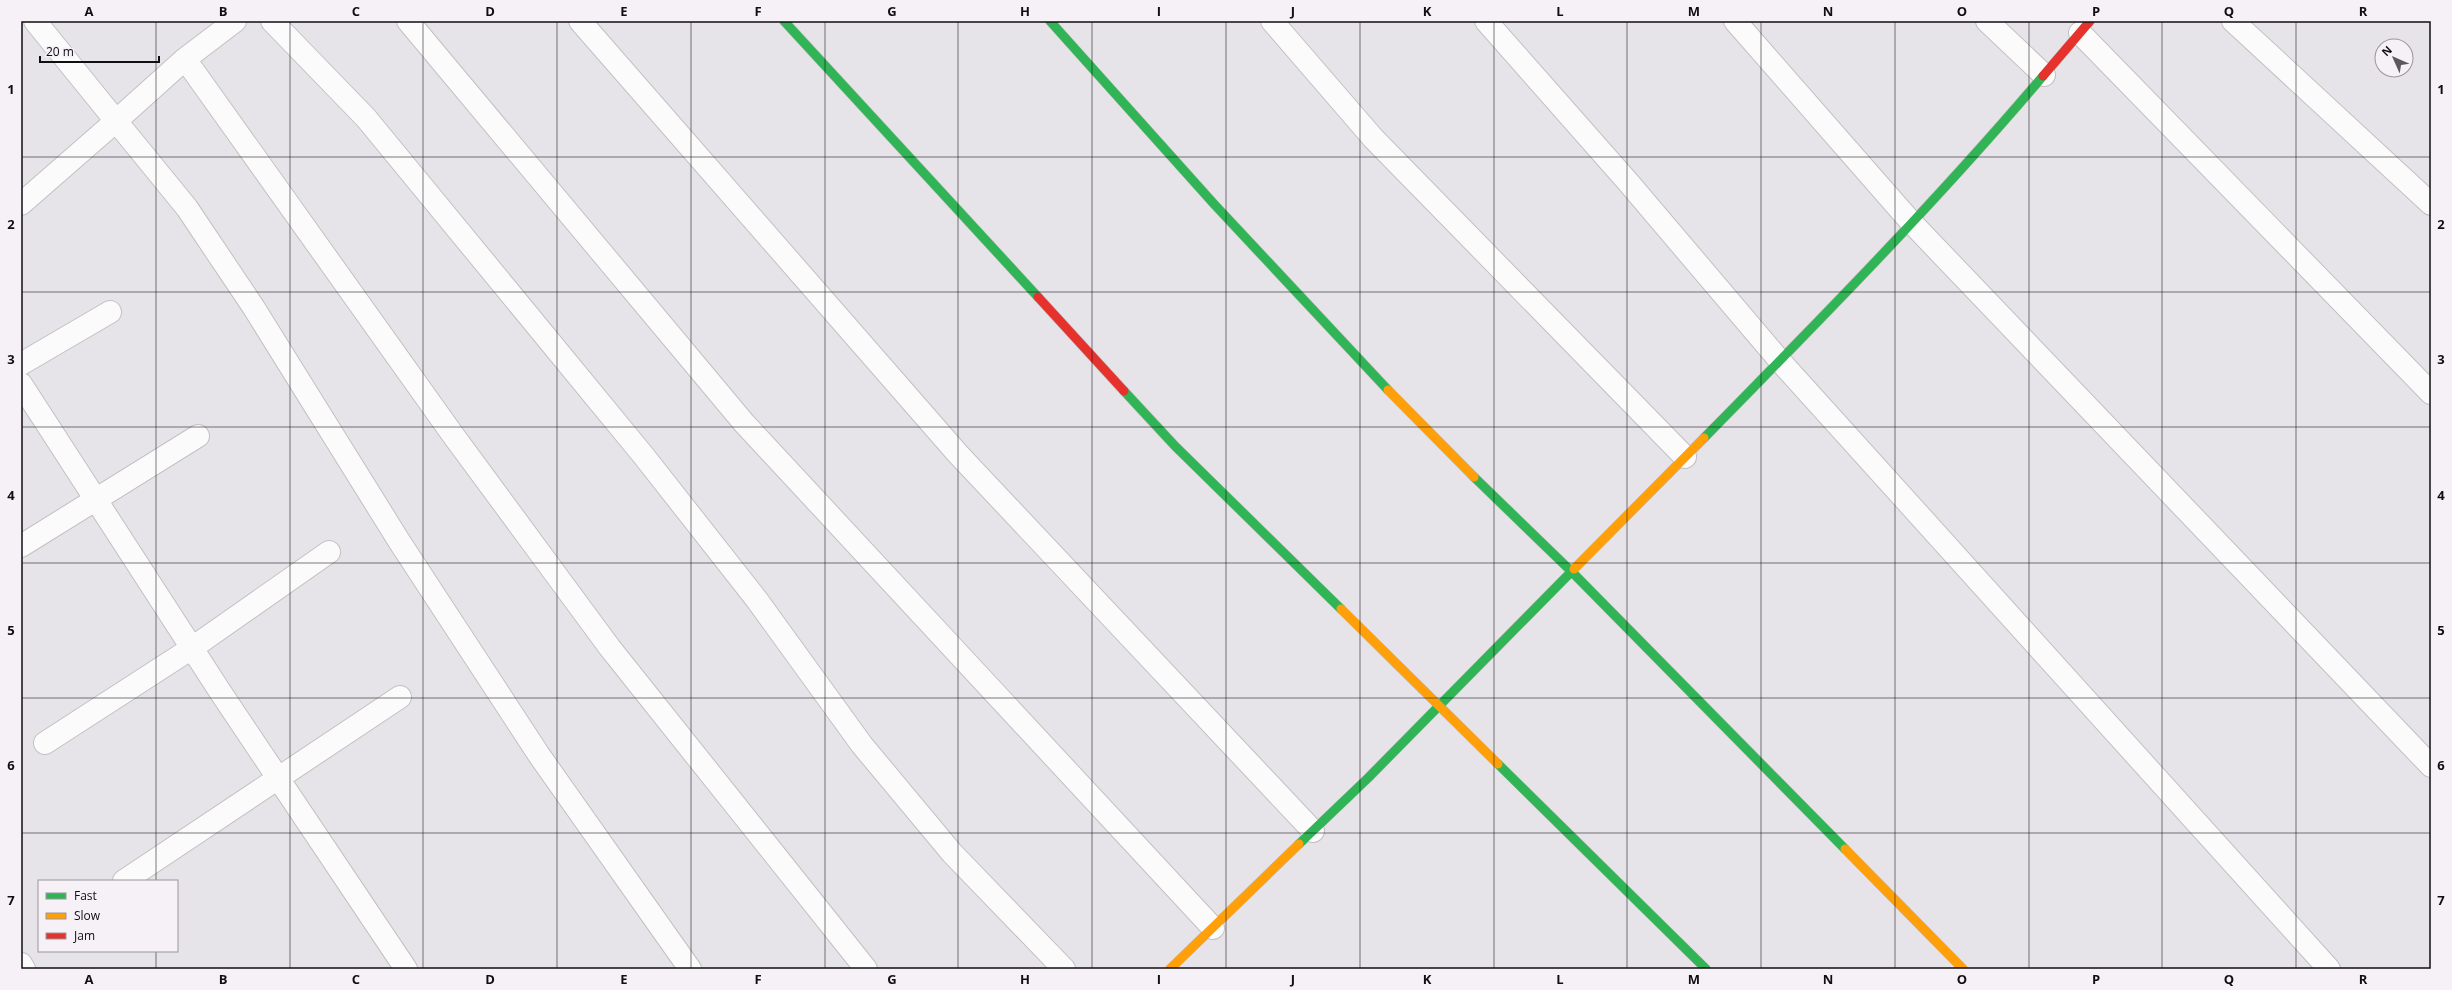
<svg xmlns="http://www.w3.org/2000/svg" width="2452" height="990" font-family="'Open Sans',sans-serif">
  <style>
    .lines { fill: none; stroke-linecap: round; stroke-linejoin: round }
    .street-casing { stroke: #c2c0c2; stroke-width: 24 }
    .fast-casing { stroke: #c2c0c2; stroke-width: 10 }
    .slow-casing { stroke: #c2c0c2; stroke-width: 10 }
    .jam-casing { stroke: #c2c0c2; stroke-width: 10 }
    .street { stroke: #fbfbfc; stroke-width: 22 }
    .fast { stroke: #30b455; stroke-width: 9 }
    .slow { stroke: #ff9f0a; stroke-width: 9 }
    .jam { stroke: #e5322d; stroke-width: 9 }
    .grid { fill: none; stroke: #0f0e10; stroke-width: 1; stroke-opacity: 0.55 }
    .neatline { fill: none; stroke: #0f0e10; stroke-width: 1.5 }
    .grid-label { font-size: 13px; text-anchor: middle; font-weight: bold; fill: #0f0e10 }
  </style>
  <rect width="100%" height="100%" fill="#e7e4e9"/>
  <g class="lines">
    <defs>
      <path id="street" d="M 35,21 L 116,121 L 185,59 L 235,21
        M 272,21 L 366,118 L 643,455 L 757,600 L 862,745 L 952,853 L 1064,969
        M 408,21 L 744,423 L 1213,928
        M 580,21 L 958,454 L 1313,831
        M 1272,21 L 1373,138 L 1685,457
        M 1486,21 L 1628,182 L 1780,361 L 2329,969
        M 1735,21 L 1911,222 L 2431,766
        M 1987,21 L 2044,75
        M 2233,21 L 2431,204
        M 2080,33 L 2431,393
        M 185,59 L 453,435 L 610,648 L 866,969
        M 21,204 L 116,121 L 187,208 L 254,308 L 399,541 L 539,755 L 690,969
        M 21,364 L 110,312
        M 21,384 L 221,693 L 406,969
        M 21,546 L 198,436
        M 45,743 L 192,648 L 329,552
        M 124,881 L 400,697
        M 21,964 L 24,969"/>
      <path id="fast" d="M 784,21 L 1038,297
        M 1050,21 L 1214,204 L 1388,390
        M 1124,391 L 1175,446 L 1341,609
        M 1704,438 C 1820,320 1936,202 2043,76
        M 1474,477 L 1572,572 L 1845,849
        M 1498,764 L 1706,969
        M 1299,844 L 1368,778 L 1574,569"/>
      <path id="slow" d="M 1388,390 L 1474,477
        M 1574,569 L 1704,438
        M 1341,609 L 1498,764
        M 1845,849 L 1963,969
        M 1170,969 L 1299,844"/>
      <path id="jam" d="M 2043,76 L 2090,21
        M 1038,297 L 1124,391"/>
    </defs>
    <use href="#street" class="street-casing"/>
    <use href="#fast" class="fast-casing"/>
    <use href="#slow" class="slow-casing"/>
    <use href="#jam" class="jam-casing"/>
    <use href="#street" class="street"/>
    <use href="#fast" class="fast"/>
    <use href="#slow" class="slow"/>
    <use href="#jam" class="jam"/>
  </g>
  <path class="grid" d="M 156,21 L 156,881M 290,21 L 290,969M 423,21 L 423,969M 557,21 L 557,969M 691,21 L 691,969M 825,21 L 825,969M 958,21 L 958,969M 1092,21 L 1092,969M 1226,21 L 1226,969M 1360,21 L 1360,969M 1494,21 L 1494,969M 1627,21 L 1627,969M 1761,21 L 1761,969M 1895,21 L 1895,969M 2029,21 L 2029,969M 2162,21 L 2162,969M 2296,21 L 2296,969M 21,157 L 2431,157M 21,292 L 2431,292M 21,427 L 2431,427M 21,563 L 2431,563M 21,698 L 2431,698M 21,833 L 2431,833M 156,951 L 156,969"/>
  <rect width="2452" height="990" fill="none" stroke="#f6f0f7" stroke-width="44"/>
  <rect x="38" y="880" width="140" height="72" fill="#f6f0f7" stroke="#9a969b"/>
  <rect x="46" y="893" width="20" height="6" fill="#30b455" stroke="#9a969b"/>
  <text x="74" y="900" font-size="12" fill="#0f0e10">Fast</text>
  <rect x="46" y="913" width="20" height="6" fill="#ff9f0a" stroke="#9a969b"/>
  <text x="74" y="920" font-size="12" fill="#0f0e10">Slow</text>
  <rect x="46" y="933" width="20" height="6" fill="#e5322d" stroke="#9a969b"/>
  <text x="74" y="940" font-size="12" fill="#0f0e10">Jam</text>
  <g transform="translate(2394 58) rotate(315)"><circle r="19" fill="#f6f0f7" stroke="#9a969b"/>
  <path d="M0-3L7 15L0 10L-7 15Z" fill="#5b595c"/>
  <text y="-6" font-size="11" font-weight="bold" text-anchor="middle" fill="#0f0e10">N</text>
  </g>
  <path d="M40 56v6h119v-6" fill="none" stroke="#0f0e10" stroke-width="2"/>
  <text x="46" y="56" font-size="12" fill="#0f0e10" stroke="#f6f0f7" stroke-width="3" paint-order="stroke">20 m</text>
  <rect x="22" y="22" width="2408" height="946" class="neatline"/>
  <g class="grid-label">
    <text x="89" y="16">A</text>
    <text x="223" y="16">B</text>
    <text x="356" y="16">C</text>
    <text x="490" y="16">D</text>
    <text x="624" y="16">E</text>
    <text x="758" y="16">F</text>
    <text x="892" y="16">G</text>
    <text x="1025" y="16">H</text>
    <text x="1159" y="16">I</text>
    <text x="1293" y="16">J</text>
    <text x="1427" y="16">K</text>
    <text x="1560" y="16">L</text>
    <text x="1694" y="16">M</text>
    <text x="1828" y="16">N</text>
    <text x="1962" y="16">O</text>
    <text x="2096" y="16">P</text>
    <text x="2229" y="16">Q</text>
    <text x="2363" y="16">R</text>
    <text x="11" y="94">1</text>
    <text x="2441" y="94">1</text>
    <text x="11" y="229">2</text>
    <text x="2441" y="229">2</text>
    <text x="11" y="364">3</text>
    <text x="2441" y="364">3</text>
    <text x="11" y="500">4</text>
    <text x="2441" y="500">4</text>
    <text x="11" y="635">5</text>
    <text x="2441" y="635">5</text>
    <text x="11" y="770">6</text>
    <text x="2441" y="770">6</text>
    <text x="11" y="905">7</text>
    <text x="2441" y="905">7</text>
    <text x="89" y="984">A</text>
    <text x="223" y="984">B</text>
    <text x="356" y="984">C</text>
    <text x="490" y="984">D</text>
    <text x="624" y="984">E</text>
    <text x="758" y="984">F</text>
    <text x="892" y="984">G</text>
    <text x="1025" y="984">H</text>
    <text x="1159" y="984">I</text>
    <text x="1293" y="984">J</text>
    <text x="1427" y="984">K</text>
    <text x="1560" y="984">L</text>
    <text x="1694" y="984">M</text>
    <text x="1828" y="984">N</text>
    <text x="1962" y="984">O</text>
    <text x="2096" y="984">P</text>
    <text x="2229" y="984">Q</text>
    <text x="2363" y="984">R</text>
  </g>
</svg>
